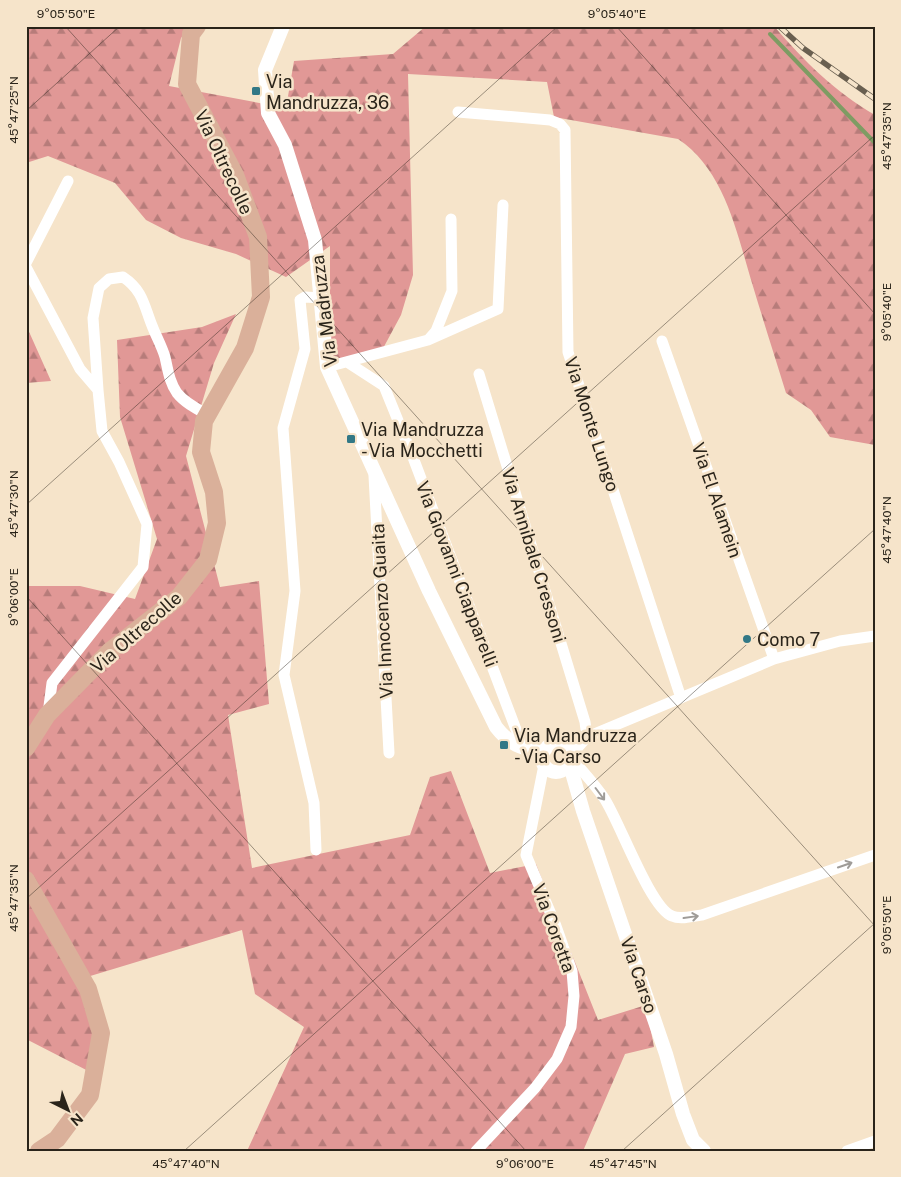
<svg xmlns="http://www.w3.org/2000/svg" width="901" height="1177" font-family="'Public Sans',sans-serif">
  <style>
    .forest { fill: url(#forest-firs) }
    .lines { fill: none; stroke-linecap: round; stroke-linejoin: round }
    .stream { stroke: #7e9c63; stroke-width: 4 }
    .minor { stroke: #fff; stroke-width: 11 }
    .tertiary { stroke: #fff; stroke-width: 14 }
    .primary { stroke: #dab09a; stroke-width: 18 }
    .rail-casing { stroke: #695f50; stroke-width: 5.5 }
    .rail { stroke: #f6e4ca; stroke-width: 4; stroke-dasharray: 11; stroke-linecap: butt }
    .oneway { stroke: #9f9c98 }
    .ticks { fill: none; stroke: #2a241a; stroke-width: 1; stroke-opacity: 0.45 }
    .poi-dot { fill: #327886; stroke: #f6e4ca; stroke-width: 2 }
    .labels { text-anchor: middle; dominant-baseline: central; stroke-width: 5; stroke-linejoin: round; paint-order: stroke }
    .poi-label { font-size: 18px; fill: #2a241a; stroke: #f6e4ca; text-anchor: start }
    .street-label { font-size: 18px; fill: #2a241a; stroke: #f6e4ca }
    .neatline { fill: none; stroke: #2a241a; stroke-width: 2 }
    .ticks-label { font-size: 12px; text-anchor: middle; fill: #2a241a }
  </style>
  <defs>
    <pattern id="forest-firs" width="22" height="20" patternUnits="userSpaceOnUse" patternTransform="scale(1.25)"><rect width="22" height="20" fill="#e19896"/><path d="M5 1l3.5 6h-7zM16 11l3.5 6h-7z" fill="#b77c7a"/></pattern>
  </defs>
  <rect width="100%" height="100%" fill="#f6e4ca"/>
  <path class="forest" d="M 26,26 L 190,26 L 181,38 L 169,86 L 286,108 L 294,61 L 393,54 L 426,26 L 774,26 C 805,62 834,91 875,115 L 875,445 L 830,437 L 811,410 L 786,393 C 775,357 763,320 752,283 C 737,234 725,170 678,139 L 554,117 L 547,82 L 408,74 L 413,275 L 401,315 L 380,354 L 330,360 L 330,246 L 286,277 L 236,254 L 181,238 L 146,220 L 115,183 L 48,156 L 26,163 Z
    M 236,314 L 214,363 L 186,456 L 220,587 L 259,581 L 269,704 L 228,715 L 252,868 L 410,835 L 430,777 L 451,771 L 490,873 L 536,864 L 598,1020 L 646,1005 L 654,1047 L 625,1054 L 583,1151 L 247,1151 L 304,1027 L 255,994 L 242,930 L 87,977 L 102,1015 L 96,1075 L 26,1039 L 26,586 L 80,586 L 135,599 L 157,539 L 120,417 L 117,340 L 202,327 Z
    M 26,325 L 51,381 L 26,383 Z"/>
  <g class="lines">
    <path class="stream" d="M 770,34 L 875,143"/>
    <path class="minor" d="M 458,112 L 550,120 L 560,124 L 565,130 L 568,352 L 681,698
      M 26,263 L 68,181
      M 26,267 L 80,369 L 98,390 L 102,431 L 119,462 L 147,524 L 143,567 L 52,683 L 48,714
      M 429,339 L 436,331 L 452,291 L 451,219
      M 662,341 L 774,659
      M 347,362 L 384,386 L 414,460 L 523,748
      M 327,367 L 428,340 L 498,309 L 503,205
      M 479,374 L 585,722 L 587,737
      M 98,390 L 93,318 L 99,288 L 109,279 L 123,277 C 144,291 144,307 153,328 C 157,338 162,347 165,357 C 168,370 169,381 177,393 C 185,403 197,409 208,415
      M 374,476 L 389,753
      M 587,737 L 570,756 C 581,770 594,783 604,798 C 619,820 650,908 672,916 C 681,920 692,916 702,915 L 875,855
      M 566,748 L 587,737 L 774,659 L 840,641 L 875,636
      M 316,850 L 314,803 L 284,675 L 295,591 L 283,428 L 305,349 L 300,300 L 305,297 L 321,298
      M 476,1151 L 535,1088 L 557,1059 L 571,1027 L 574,996 L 572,971 L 556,926 L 526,855 L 544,765
      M 847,1151 L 875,1141"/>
    <path class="tertiary" d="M 283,26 L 265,70 L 268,113 L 285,145 L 315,240 L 327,367 L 429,591 L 496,727 C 510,745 521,748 543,753
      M542 758a14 14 0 1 1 28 0a14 14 0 1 1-28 0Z
      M 569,762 L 583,811 L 666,1054 L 683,1114 L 693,1140 L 704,1151"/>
    <path class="primary" d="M 26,748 L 47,715 L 110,651 L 179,597 L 208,560 L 217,523 L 214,492 L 201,452 L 204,421 L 245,348 L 261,297 L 258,237 L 235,175 L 187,84 L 191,34 L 197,26
      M 26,880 L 88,989 L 101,1033 L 90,1095 L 57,1139 L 39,1151"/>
    <defs>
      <path id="rail" d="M 779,26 L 803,48 L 875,99"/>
    </defs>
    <use href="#rail" class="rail-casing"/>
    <use href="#rail" class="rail"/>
  </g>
  <defs><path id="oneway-shaft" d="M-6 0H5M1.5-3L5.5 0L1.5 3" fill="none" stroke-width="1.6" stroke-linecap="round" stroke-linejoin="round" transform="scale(1.25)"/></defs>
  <g class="oneway">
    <use href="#oneway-shaft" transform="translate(600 794) rotate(53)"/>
    <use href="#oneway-shaft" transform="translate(845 865) rotate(-19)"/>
    <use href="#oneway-shaft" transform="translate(691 917) rotate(-8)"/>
  </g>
  <path class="ticks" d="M 65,26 L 875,926M 616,26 L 875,314M 26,111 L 120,26M 26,505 L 558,26M 26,596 L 526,1151M 26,899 L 875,135M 184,1151 L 875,529M 622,1151 L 875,923"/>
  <g class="poi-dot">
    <rect x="251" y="86" width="10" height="10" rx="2.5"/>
    <rect x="346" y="434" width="10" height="10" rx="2.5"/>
    <circle cx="747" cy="639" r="5"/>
    <rect x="499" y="740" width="10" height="10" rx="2.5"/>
  </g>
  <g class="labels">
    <g class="poi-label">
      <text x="266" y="81">Via<tspan x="266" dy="21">Mandruzza, 36</tspan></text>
      <text x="361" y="429">Via Mandruzza<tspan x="361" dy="21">- Via Mocchetti</tspan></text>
      <text x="757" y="639">Como 7</text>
      <text x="514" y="735">Via Mandruzza<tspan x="514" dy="21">- Via Carso</tspan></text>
    </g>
    <g class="street-label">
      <text transform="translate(224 162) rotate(65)">Via Oltrecolle</text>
      <text transform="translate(324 311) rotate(-97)">Via Madruzza</text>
      <text transform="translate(592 424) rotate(72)">Via Monte Lungo</text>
      <text transform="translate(717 500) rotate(71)">Via El Alamein</text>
      <text transform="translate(534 555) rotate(73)">Via Annibale Cressoni</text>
      <text transform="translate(457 574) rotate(69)">Via Giovanni Ciapparelli</text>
      <text transform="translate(382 611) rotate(-93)">Via Innocenzo Guaita</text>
      <text transform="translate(136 632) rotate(-41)">Via Oltrecolle</text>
      <text transform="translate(554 928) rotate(70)">Via Coretta</text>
      <text transform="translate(639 975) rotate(71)">Via Carso</text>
    </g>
  </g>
  <rect width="901" height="1177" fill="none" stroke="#f6e4ca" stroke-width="55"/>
  <g transform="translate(68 1110) rotate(138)" stroke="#f6e4ca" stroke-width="4" paint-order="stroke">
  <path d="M0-4L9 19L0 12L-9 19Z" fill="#2a241a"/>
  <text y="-8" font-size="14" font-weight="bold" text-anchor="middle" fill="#2a241a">N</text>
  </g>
  <rect x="28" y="28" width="846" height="1122" class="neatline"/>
  <g class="ticks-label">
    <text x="66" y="18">9°05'50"E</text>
    <text x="617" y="18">9°05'40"E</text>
    <text transform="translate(14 110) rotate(-90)" y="4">45°47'25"N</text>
    <text transform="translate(887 136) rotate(-90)" y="4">45°47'35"N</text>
    <text transform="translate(887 312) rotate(-90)" y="4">9°05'40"E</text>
    <text transform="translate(14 504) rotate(-90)" y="4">45°47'30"N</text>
    <text transform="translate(887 530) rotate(-90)" y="4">45°47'40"N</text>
    <text transform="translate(14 597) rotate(-90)" y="4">9°06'00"E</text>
    <text transform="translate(14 898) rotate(-90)" y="4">45°47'35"N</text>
    <text transform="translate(887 925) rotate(-90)" y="4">9°05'50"E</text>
    <text x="186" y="1168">45°47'40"N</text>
    <text x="525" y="1168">9°06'00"E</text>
    <text x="623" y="1168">45°47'45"N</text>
  </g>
</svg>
